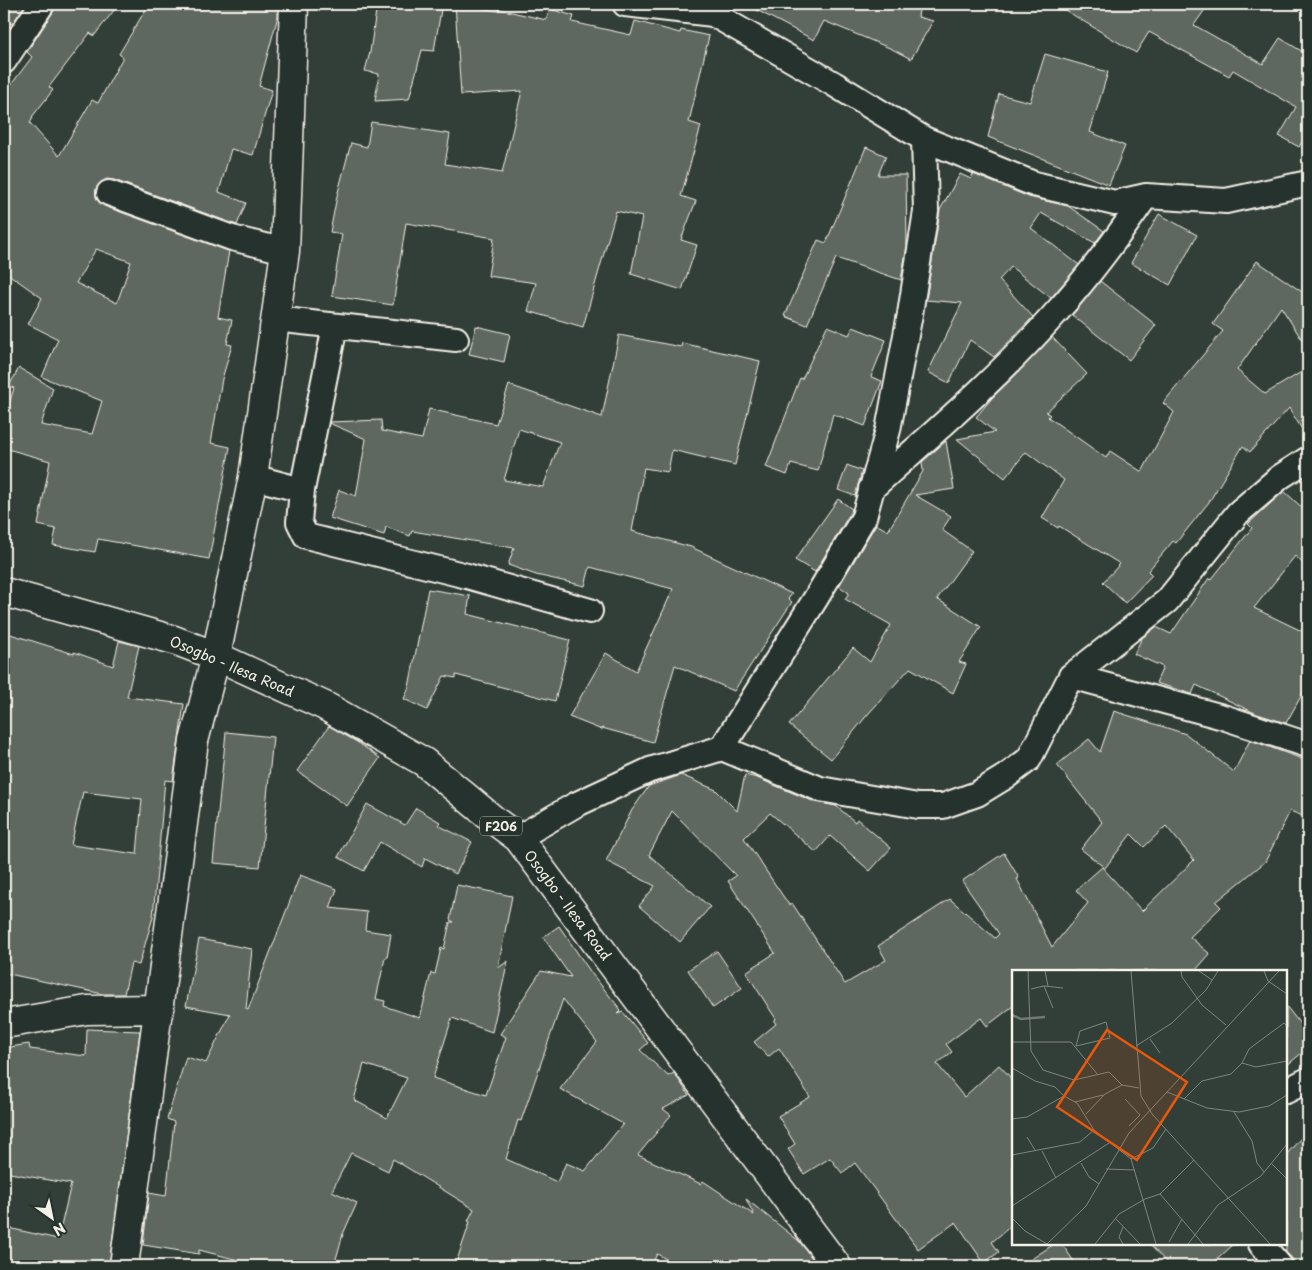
<svg xmlns="http://www.w3.org/2000/svg" width="1312" height="1270" font-family="'Playpen Sans',sans-serif">
  <style>
    .building { fill: #5f6861; stroke: #f4f1e8; fill-rule: evenodd }
    .lines { fill: none; stroke-linecap: round; stroke-linejoin: round }
    .minor-casing { stroke: #f4f1e8; stroke-width: 28 }
    .secondary-casing { stroke: #f4f1e8; stroke-width: 31 }
    .primary-casing { stroke: #f4f1e8; stroke-width: 31 }
    .minor { stroke: #26332d; stroke-width: 24 }
    .secondary { stroke: #26332d; stroke-width: 28 }
    .primary { stroke: #26332d; stroke-width: 28 }
    .labels { text-anchor: middle; dominant-baseline: central; stroke-width: 5; stroke-linejoin: round; paint-order: stroke }
    .shield { fill: #26332d; stroke: #b6b8b0; stroke-width: 1 }
    .shield-label { font-size: 12px; font-weight: bold; fill: #f4f1e8 }
    .street-label { font-size: 14px; fill: #f4f1e8; stroke: #26332d }
    .inset-river { fill: none; stroke: #727972; stroke-width: 2.5 }
    .inset-road { fill: none; stroke: #80867e; stroke-width: 1 }
    .view { fill: #e8590c; fill-opacity: 0.15; stroke: #e8590c; stroke-width: 2.5 }
    .inset-edge { fill: none; stroke: #f4f1e8; stroke-width: 2.5 }
  </style>
  <rect width="100%" height="100%" fill="#323e38"/>
  <filter id="ink" filterUnits="userSpaceOnUse"><feTurbulence type="fractalNoise" baseFrequency=".02" numOctaves="2"/><feDisplacementMap in="SourceGraphic" scale="10" xChannelSelector="R" yChannelSelector="G"/><feConvolveMatrix kernelMatrix="1 2 1 2 8 2 1 2 1" color-interpolation-filters="sRGB"/></filter>
  <g filter="url(#ink)">
    <path class="building" d="M 4,4 L 26,4 L 12,24 L 4,18 Z
      M 56,4 L 119,4 L 94,36 L 90,33 L 49,87 L 53,90 L 32,117 L 33,118 L 30,123 L 59,156 L 92,100 L 98,103 L 123,57 L 119,54 L 149,4 L 278,4 L 278,16 L 259,86 L 272,90 L 253,155 L 231,149 L 219,192 L 246,203 L 237,225 L 114,180 L 107,179 L 101,182 L 96,189 L 96,196 L 98,201 L 104,206 L 229,251 L 218,317 L 232,320 L 227,344 L 232,345 L 222,379 L 211,443 L 230,447 L 209,559 L 98,539 L 95,552 L 53,545 L 56,529 L 38,525 L 50,461 L 4,448 L 4,420 L 14,388 L 9,386 L 19,368 L 53,388 L 41,425 L 92,434 L 102,401 L 42,377 L 58,339 L 28,324 L 42,298 L 4,271 L 4,94 L 32,57 L 27,52 L 53,12 ZM 96,249 L 131,262 L 117,303 L 76,283 Z
      M 377,4 L 442,4 L 434,51 L 422,50 L 409,99 L 375,101 L 379,74 L 365,71 L 370,52 Z
      M 455,4 L 498,11 L 499,9 L 546,20 L 550,9 L 574,16 L 572,22 L 631,35 L 635,21 L 680,33 L 681,30 L 709,36 L 689,122 L 701,126 L 681,196 L 696,201 L 681,240 L 697,245 L 682,290 L 631,274 L 642,217 L 616,211 L 583,327 L 528,311 L 536,283 L 488,276 L 494,238 L 406,223 L 393,305 L 332,296 L 342,234 L 330,232 L 337,196 L 351,143 L 367,147 L 371,122 L 450,134 L 445,164 L 502,173 L 522,91 L 461,95 Z
      M 745,4 L 920,4 L 918,17 L 933,21 L 911,59 L 892,49 L 824,21 L 814,40 Z
      M 1055,4 L 1209,4 L 1194,25 L 1263,64 L 1280,38 L 1308,55 L 1308,132 L 1299,147 L 1279,136 L 1296,107 L 1233,70 L 1229,76 L 1149,32 L 1136,53 Z
      M 1045,54 L 1108,72 L 1090,132 L 1125,146 L 1109,185 L 988,137 L 999,94 L 1030,102 Z
      M 866,147 L 886,156 L 878,175 L 906,175 L 907,246 L 901,280 L 836,258 L 807,325 L 785,316 L 818,240 L 826,243 Z
      M 960,174 L 971,179 L 973,174 L 1029,197 L 1068,206 L 1104,231 L 1095,243 L 1041,213 L 1031,228 L 1079,265 L 1051,298 L 1011,267 L 999,280 L 1033,317 L 994,357 L 970,340 L 949,383 L 928,372 L 962,303 L 926,300 L 940,210 Z
      M 1159,214 L 1197,235 L 1170,285 L 1131,263 Z
      M 1257,261 L 1308,296 L 1308,349 L 1281,307 L 1237,370 L 1265,394 L 1308,368 L 1308,439 L 1289,408 L 1250,452 L 1243,446 L 1209,502 L 1176,543 L 1173,541 L 1148,571 L 1152,575 L 1125,603 L 1103,582 L 1120,564 L 1059,526 L 1058,528 L 1042,518 L 1064,480 L 1026,452 L 1005,478 L 957,439 L 995,432 L 976,417 L 992,398 L 1052,337 L 1087,374 L 1046,412 L 1050,415 L 1048,417 L 1106,458 L 1110,451 L 1142,472 L 1174,412 L 1163,403 L 1223,331 L 1213,324 Z
      M 1100,281 L 1156,325 L 1129,360 L 1072,315 Z
      M 476,326 L 510,334 L 504,362 L 469,354 Z
      M 827,326 L 849,335 L 853,327 L 886,340 L 871,377 L 882,381 L 865,426 L 833,414 L 818,471 L 791,464 L 787,475 L 766,467 L 800,378 L 802,379 Z
      M 619,335 L 681,347 L 682,343 L 760,361 L 735,465 L 672,450 L 668,472 L 644,468 L 632,531 L 691,547 L 792,594 L 788,599 L 792,602 L 734,691 L 675,665 L 653,742 L 602,728 L 602,730 L 569,717 L 606,653 L 636,671 L 673,589 L 590,567 L 585,586 L 536,575 L 508,565 L 514,548 L 412,531 L 410,536 L 386,527 L 384,535 L 330,518 L 339,490 L 356,496 L 366,439 L 329,423 L 330,422 L 381,420 L 382,431 L 422,439 L 429,409 L 496,424 L 509,385 L 602,417 ZM 519,429 L 560,442 L 543,487 L 504,480 Z
      M 946,441 L 954,489 L 915,495 L 951,516 L 942,530 L 972,551 L 937,599 L 981,627 L 959,662 L 966,664 L 953,693 L 910,668 L 869,713 L 831,759 L 789,725 L 853,648 L 870,662 L 891,625 L 845,599 L 849,593 L 839,586 L 876,524 L 888,531 L 923,471 L 922,462 Z
      M 847,465 L 862,471 L 855,496 L 838,490 Z
      M 1284,491 L 1308,513 L 1308,568 L 1295,556 L 1254,608 L 1308,634 L 1308,684 L 1286,723 L 1257,714 L 1196,685 L 1192,694 L 1156,683 L 1163,667 L 1134,654 L 1142,638 L 1156,627 L 1171,634 L 1209,578 L 1211,580 L 1252,528 L 1248,524 Z
      M 838,499 L 852,509 L 851,512 L 815,572 L 795,560 Z
      M 428,589 L 470,596 L 467,614 L 570,640 L 555,701 L 456,675 L 456,678 L 444,676 L 427,710 L 404,699 L 409,687 Z
      M 4,632 L 74,654 L 74,652 L 113,666 L 119,641 L 139,646 L 127,697 L 184,704 L 173,781 L 165,780 L 153,917 L 139,965 L 131,963 L 124,994 L 103,994 L 4,973 ZM 83,792 L 142,799 L 137,854 L 71,845 Z
      M 1114,711 L 1186,734 L 1234,772 L 1250,740 L 1308,761 L 1308,818 L 1290,811 L 1265,862 L 1216,902 L 1221,907 L 1190,937 L 1210,954 L 1195,971 L 1013,971 L 1013,1006 L 987,1026 L 981,1018 L 946,1044 L 952,1052 L 937,1064 L 964,1097 L 999,1065 L 1013,1080 L 1013,1224 L 992,1242 L 999,1252 L 984,1263 L 956,1222 L 918,1249 L 855,1163 L 842,1173 L 830,1158 L 804,1174 L 788,1149 L 795,1144 L 778,1116 L 810,1097 L 779,1048 L 768,1057 L 754,1042 L 776,1024 L 774,1021 L 776,1019 L 746,972 L 775,953 L 728,881 L 736,876 L 672,811 L 649,855 L 710,907 L 680,942 L 639,906 L 655,886 L 606,861 L 632,810 L 649,786 L 681,775 L 716,790 L 737,811 L 745,775 L 757,778 L 815,802 L 836,806 L 855,822 L 857,819 L 891,848 L 870,871 L 830,836 L 816,852 L 770,813 L 744,838 L 789,905 L 792,903 L 845,984 L 886,960 L 878,946 L 950,899 L 995,938 L 999,934 L 962,881 L 1004,853 L 1019,878 L 1017,879 L 1052,947 L 1088,903 L 1076,890 L 1102,867 L 1142,911 L 1194,860 L 1166,826 L 1144,847 L 1131,834 L 1105,868 L 1081,849 L 1102,822 L 1057,765 L 1089,739 L 1100,752 Z
      M 329,726 L 357,742 L 380,758 L 347,806 L 297,771 Z
      M 226,732 L 273,737 L 260,867 L 213,863 Z
      M 367,804 L 405,825 L 416,808 L 440,822 L 438,825 L 472,842 L 456,874 L 425,858 L 422,867 L 380,842 L 364,871 L 338,857 Z
      M 300,875 L 337,889 L 330,908 L 367,912 L 365,930 L 391,934 L 387,958 L 385,958 L 376,999 L 385,1001 L 384,1006 L 420,1018 L 431,973 L 435,974 L 441,948 L 444,949 L 450,922 L 454,922 L 450,920 L 457,885 L 512,896 L 498,968 L 508,961 L 492,1032 L 452,1018 L 433,1078 L 486,1095 L 506,1037 L 500,1034 L 541,971 L 571,977 L 543,937 L 559,926 L 592,974 L 621,1010 L 617,1014 L 623,1012 L 648,1043 L 640,1050 L 668,1076 L 674,1073 L 689,1095 L 663,1109 L 671,1115 L 638,1155 L 701,1184 L 703,1181 L 754,1215 L 746,1199 L 799,1241 L 818,1266 L 679,1266 L 657,1254 L 651,1266 L 455,1266 L 470,1222 L 468,1221 L 474,1209 L 393,1159 L 388,1171 L 351,1153 L 332,1191 L 357,1203 L 343,1234 L 334,1266 L 284,1266 L 242,1261 L 199,1250 L 199,1254 L 143,1245 L 149,1193 L 166,1196 L 174,1122 L 167,1119 L 186,1057 L 206,1063 L 230,1014 L 186,1006 L 199,939 L 252,949 L 246,1009 L 248,1010 ZM 563,999 L 597,1042 L 560,1089 L 623,1124 L 585,1171 L 566,1163 L 557,1182 L 506,1159 L 518,1120 L 521,1121 ZM 364,1064 L 407,1078 L 387,1118 L 354,1100 Z
      M 717,951 L 742,988 L 713,1008 L 688,970 Z
      M 1286,1006 L 1308,1034 L 1308,1048 L 1286,1066 Z
      M 87,1029 L 140,1031 L 109,1266 L 4,1266 L 4,1227 L 58,1239 L 71,1184 L 4,1172 L 4,1048 L 29,1044 L 30,1049 L 86,1056 Z
      M 1308,1130 L 1308,1266 L 1299,1266 L 1286,1252 L 1286,1155 Z
      M 1054,1244 L 1062,1244 L 1077,1266 L 1021,1266 Z
      M 1149,1244 L 1234,1244 L 1210,1266 L 1170,1266 Z"/>
    <g class="lines">
      <defs>
        <path id="minor" d="M 625,4 L 713,14 L 834,84 L 924,139 L 1034,184 L 1115,203 L 1146,196 L 1226,201 L 1308,183
          M 4,61 L 42,4
          M 109,193 L 232,238 L 285,251
          M 275,319 L 456,339
          M 335,326 L 302,490 L 299,522 L 306,536 L 467,576 L 590,611
          M 253,477 L 302,490
          M 871,489 C 933,433 997,379 1053,316 C 1087,279 1117,238 1146,196
          M 1071,676 L 1223,717 L 1308,745
          M 722,748 L 816,598 L 864,517 L 888,430 L 910,314 L 926,211 L 924,139
          M 518,838 L 575,805 L 650,770 L 722,748 L 820,789 L 918,806 L 943,806 L 977,794 L 1008,775 L 1029,759 L 1071,676 L 1167,601 L 1238,513 L 1280,477 L 1308,459
          M 1286,1091 L 1308,1080
          M 1261,1244 L 1280,1266"/>
        <path id="secondary" d="M 4,1024 L 87,1010 L 160,1009
          M 124,1266 L 194,741 L 216,656 L 253,477 L 285,251 L 294,4"/>
        <path id="primary" d="M 4,592 L 174,640 L 216,656 L 325,706 L 424,762 L 495,821 L 518,838 L 837,1266"/>
      </defs>
      <use href="#minor" class="minor-casing"/>
      <use href="#secondary" class="secondary-casing"/>
      <use href="#primary" class="primary-casing"/>
      <use href="#minor" class="minor"/>
      <use href="#secondary" class="secondary"/>
      <use href="#primary" class="primary"/>
    </g>
  </g>
  <g class="labels">
    <rect class="shield" x="480" y="816.5" width="42" height="19" rx="4"/>
    <g class="shield-label">
      <text x="501" y="826">F206</text>
    </g>
    <g class="street-label">
      <text transform="translate(232 666) rotate(23)">Osogbo - Ilesa Road</text>
      <text transform="translate(568 905) rotate(53)">Osogbo - Ilesa Road</text>
    </g>
  </g>
  <g transform="translate(1012 970)">
    <rect width="275" height="275" fill="#323e38"/>
    <path class="inset-river" d="M 0,45 L 9,49 L 33,47"/>
    <path class="inset-road" d="M 16,1 L 19,81 L 31,100 L 62,110 L 97,102 L 110,115 L 127,118M 33,1 L 36,16M 119,1 L 129,126 L 140,144 L 258,274M 169,1 L 170,7 L 190,35 L 214,55M 187,1 L 200,10M 252,1 L 256,11 L 275,24M 32,16 L 41,38M 19,19 L 32,16 L 51,18M 94,52 L 98,68 L 64,76 L 68,61 ZM 138,69 L 148,83M 0,72 L 59,72 L 86,105M 124,76 L 160,53 L 194,20 L 206,1M 230,93 L 244,97 L 275,91M 0,98 L 23,111 L 43,117 L 52,126 L 65,133 L 82,160 L 119,189 L 144,274M 155,122 L 195,138 L 227,142 L 257,136 L 275,125M 113,129 L 128,145 L 117,156M 172,129 L 190,111 L 219,104 L 230,93 L 237,79 L 272,53 L 275,56M 63,132 L 91,125M 222,142 L 240,171 L 245,193 L 252,202M 74,144 L 93,124 L 110,115M 0,149 L 15,147 L 52,126M 15,167 L 23,180M 30,181 L 44,208M 0,185 L 68,172 L 82,160M 119,189 L 141,178 L 154,159M 69,193 L 77,207 L 87,214M 260,194 L 275,209M 94,199 L 123,200M 148,224 L 191,274M 0,236 L 97,173M 0,248 L 13,261 L 35,274M 103,248 L 128,274M 157,272 L 170,249M 35,274 L 74,236 L 117,163 L 267,1M 83,274 L 107,244 L 133,229 L 148,224 L 182,190M 111,274 L 107,267 L 111,257M 176,274 L 206,235 L 249,206 L 275,174"/>
    <path class="view" d="M 95,60 L 175,112 L 125,190 L 45,137 Z"/>
    <rect width="275" height="275" class="inset-edge"/>
  </g>
  <rect width="1312" height="1270" fill="none" stroke="#26332d" stroke-width="20"/>
  <rect x="10" y="10" width="1292" height="1250" fill="none" stroke="#f4f1e8" stroke-width="2" filter="url(#ink)"/>
  <g transform="translate(52 1218) rotate(147)" stroke="#26332d" stroke-width="4" paint-order="stroke">
  <path d="M0-4L9 19L0 12L-9 19Z" fill="#f4f1e8"/>
  <text y="-8" font-size="14" font-weight="bold" text-anchor="middle" fill="#f4f1e8">N</text>
  </g>
</svg>
